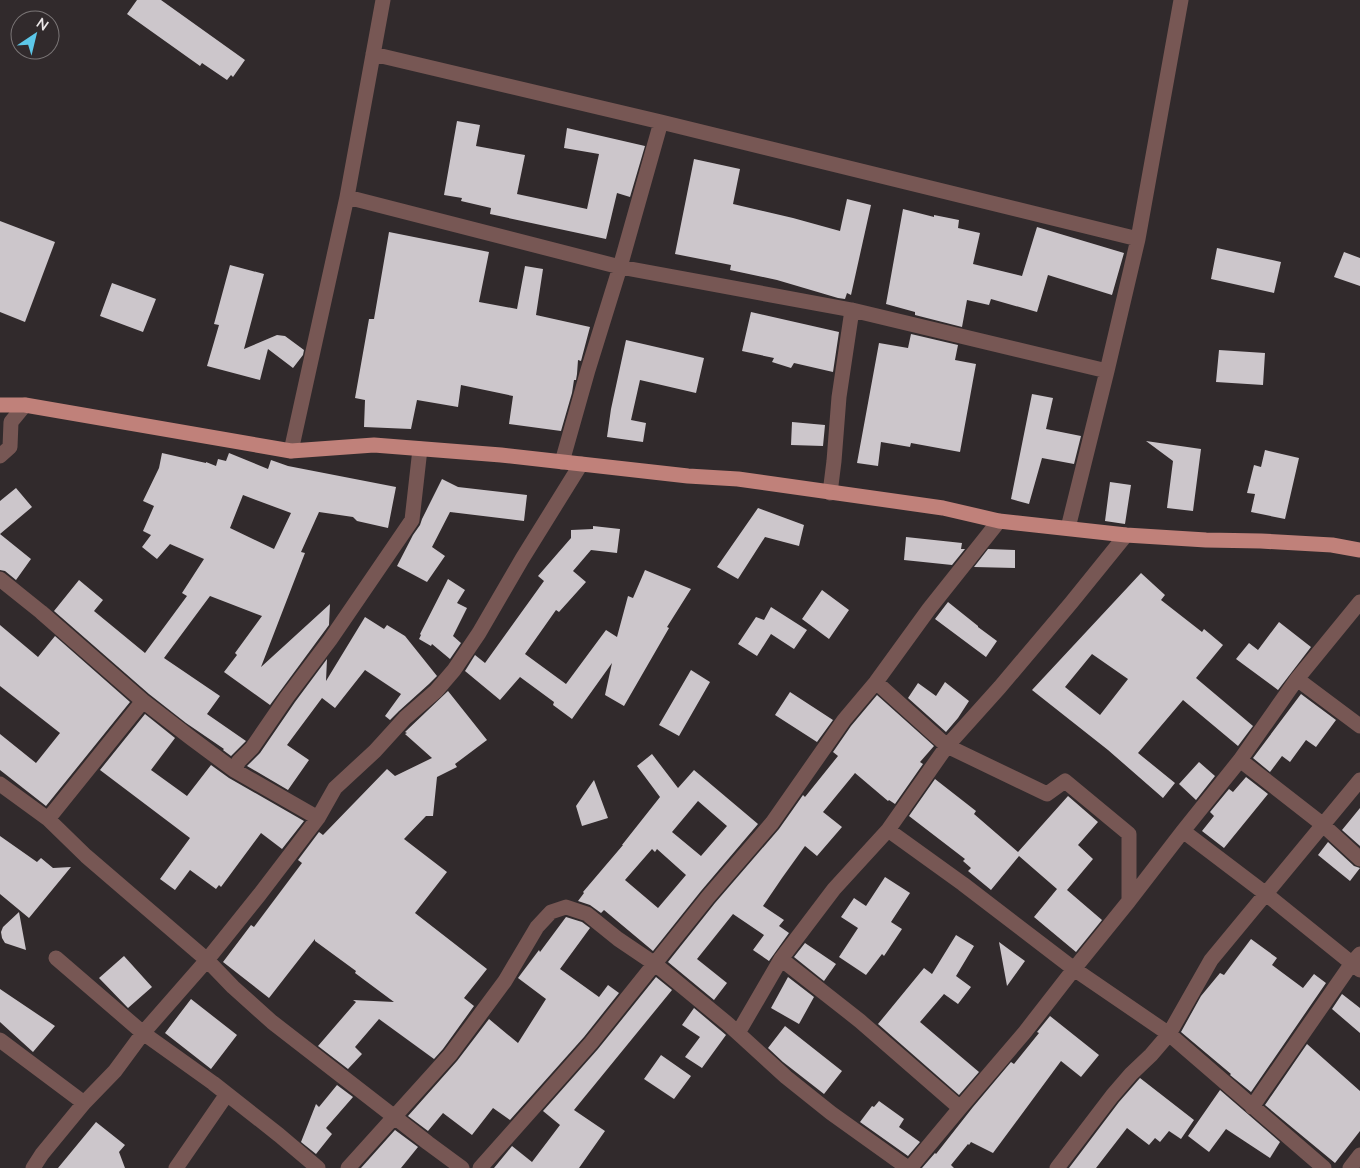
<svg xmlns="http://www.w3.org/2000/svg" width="1360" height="1168" font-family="Lato,sans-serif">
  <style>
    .building { fill: #ccc6cb; fill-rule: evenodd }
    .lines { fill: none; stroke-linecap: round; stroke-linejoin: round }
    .minor { stroke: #775754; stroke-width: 15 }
    .major { stroke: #c0817a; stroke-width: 15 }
  </style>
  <rect width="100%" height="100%" fill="#312a2c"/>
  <path class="building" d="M 137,0 L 161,0 L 245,60 L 233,77 L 231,75 L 227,80 L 202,63 L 200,66 L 127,14 Z
    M 457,121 L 480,125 L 476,146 L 525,155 L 517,194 L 587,209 L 599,154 L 564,148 L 567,128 L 645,146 L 630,197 L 617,193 L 606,239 L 490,214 L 491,208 L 461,201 L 462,198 L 444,195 Z
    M 694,159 L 740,169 L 733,204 L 793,218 L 840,231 L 847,199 L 871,205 L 851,295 L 847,293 L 845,299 L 838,298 L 777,280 L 730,270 L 731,265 L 675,254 Z
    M 903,209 L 934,217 L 934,215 L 959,220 L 958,228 L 980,233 L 973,264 L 1022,276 L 1037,227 L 1124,253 L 1112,295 L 1048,275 L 1037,312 L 991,299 L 989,305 L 967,300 L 962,327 L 915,315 L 915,312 L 886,304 Z
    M 0,221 L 55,242 L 25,322 L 0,312 Z
    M 389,232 L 489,252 L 479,302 L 517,309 L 525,266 L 543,269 L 536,315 L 590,327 L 581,361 L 578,360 L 577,374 L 576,380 L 574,380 L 572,393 L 561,431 L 509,424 L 513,396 L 461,385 L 458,407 L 417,400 L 411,429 L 364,427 L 365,400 L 355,398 L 369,319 L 374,319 Z
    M 1217,248 L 1281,262 L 1274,293 L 1211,279 Z
    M 1344,252 L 1360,258 L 1360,286 L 1334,277 Z
    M 230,265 L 264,274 L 244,349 L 277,335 L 285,336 L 304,350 L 303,355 L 293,368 L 268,349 L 260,380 L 207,366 L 219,325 L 214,324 Z
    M 112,283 L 156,299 L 143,332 L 100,316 Z
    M 751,312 L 839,332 L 833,372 L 794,363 L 791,368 L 772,362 L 774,358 L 742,351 Z
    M 911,334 L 958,345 L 955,360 L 976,364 L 960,452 L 911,443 L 910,447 L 881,442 L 878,466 L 857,463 L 879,343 L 908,348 Z
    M 626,340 L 704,358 L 696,393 L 640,380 L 631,420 L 646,423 L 643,442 L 607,437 L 611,409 Z
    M 1219,350 L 1265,353 L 1263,385 L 1216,382 Z
    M 1032,394 L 1053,398 L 1046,429 L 1081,436 L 1074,464 L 1042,458 L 1029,504 L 1011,499 Z
    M 792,422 L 825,425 L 823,446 L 791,445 Z
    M 1146,441 L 1201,449 L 1193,511 L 1167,508 L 1173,461 Z
    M 1265,450 L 1299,458 L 1285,519 L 1251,512 L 1255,494 L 1247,493 L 1254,465 L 1261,467 Z
    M 162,453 L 206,463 L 206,462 L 216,466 L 218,459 L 226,461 L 229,453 L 268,469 L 271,460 L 288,466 L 396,487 L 388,528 L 357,521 L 353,517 L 319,512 L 301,552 L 305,553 L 261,667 L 330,604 L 329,625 L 270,705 L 224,672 L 237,655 L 235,653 L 262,616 L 210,596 L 164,658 L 220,696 L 207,714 L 246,741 L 231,756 L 223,750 L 224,749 L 186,723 L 149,694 L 54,611 L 79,580 L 103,600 L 94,611 L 145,653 L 187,596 L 182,593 L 204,559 L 170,544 L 157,559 L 142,547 L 151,535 L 143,531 L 154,506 L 143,501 L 159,468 ZM 243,495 L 291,513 L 274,549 L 230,528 Z
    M 442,479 L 458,487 L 527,495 L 524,521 L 450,512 L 432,547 L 445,556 L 427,582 L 397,566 L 413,535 L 420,525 L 422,519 Z
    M 1110,482 L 1131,485 L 1125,524 L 1105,521 Z
    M 16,488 L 32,507 L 0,534 L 0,501 Z
    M 758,508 L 804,525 L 799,546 L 765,537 L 738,579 L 717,567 Z
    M 593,526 L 620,529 L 617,553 L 591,550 L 573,571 L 586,582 L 559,612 L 556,610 L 525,654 L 566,684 L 606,630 L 617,637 L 628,596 L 633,598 L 645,570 L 691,589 L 667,627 L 669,628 L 624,706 L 605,695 L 612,663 L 572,719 L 553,705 L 554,702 L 520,677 L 500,700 L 465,671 L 475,655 L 485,663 L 544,581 L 538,576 L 571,538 L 571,530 L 593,529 Z
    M 0,534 L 31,559 L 16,580 L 5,571 L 0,570 Z
    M 906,537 L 962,543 L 961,549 L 965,549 L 952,565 L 904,560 Z
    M 988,549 L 1015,550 L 1015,568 L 974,567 Z
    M 1141,573 L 1165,595 L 1161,600 L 1202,632 L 1204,629 L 1223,645 L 1196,678 L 1253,726 L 1238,746 L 1183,700 L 1138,753 L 1175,783 L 1163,798 L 1108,750 L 1032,690 ZM 1092,654 L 1128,679 L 1100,715 L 1065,687 Z
    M 448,579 L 465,590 L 457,603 L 467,608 L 453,636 L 461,643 L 450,659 L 432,644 L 431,646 L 419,639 L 421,635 L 420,634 Z
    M 822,590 L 849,610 L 829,639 L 802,619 Z
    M 948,602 L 978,626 L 978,627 L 997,641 L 986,657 L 935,619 Z
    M 771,607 L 807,630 L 794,649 L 771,634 L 757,656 L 738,644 L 756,617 L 764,620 Z
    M 365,617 L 384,629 L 387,625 L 405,636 L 437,676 L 429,684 L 399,711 L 390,720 L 385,716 L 401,694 L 365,670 L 335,708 L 322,698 L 287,745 L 309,760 L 288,790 L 247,766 L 260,753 L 295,702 L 327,659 L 326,681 Z
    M 1279,622 L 1311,647 L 1278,690 L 1236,659 L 1249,643 L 1258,650 Z
    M 0,625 L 38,657 L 55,636 L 130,702 L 46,806 L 0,770 L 0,734 L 36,763 L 60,733 L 0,686 Z
    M 691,670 L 710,682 L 679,736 L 659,725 Z
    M 945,682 L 969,701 L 958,718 L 946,732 L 908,698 L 918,683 L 936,696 Z
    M 448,691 L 487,740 L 455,764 L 457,767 L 437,777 L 433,816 L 426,816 L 404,839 L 447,872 L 415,913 L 487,969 L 464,998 L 474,1006 L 443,1049 L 434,1059 L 379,1019 L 355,1047 L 362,1054 L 348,1069 L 318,1046 L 356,1002 L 353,1000 L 394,1002 L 355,973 L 356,971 L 315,941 L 315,939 L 269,998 L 223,962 L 251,925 L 254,927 L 302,863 L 298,860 L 319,832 L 323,835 L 387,769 L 395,776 L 432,758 L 405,734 L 407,733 L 405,732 Z
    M 790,692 L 833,720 L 817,742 L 775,715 Z
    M 1301,694 L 1336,720 L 1316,747 L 1306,740 L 1290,762 L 1282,756 L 1270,772 L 1253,758 Z
    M 877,695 L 934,746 L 920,762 L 923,764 L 895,804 L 889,800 L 888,801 L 855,773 L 823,812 L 842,827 L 817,856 L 805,846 L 782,878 L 763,906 L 784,920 L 779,926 L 789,933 L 769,961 L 753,950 L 764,935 L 733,914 L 697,959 L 727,983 L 714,1000 L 668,962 L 715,903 L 779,829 L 803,795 L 805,797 L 838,756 L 833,752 L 851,726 Z
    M 145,714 L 175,738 L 151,770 L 187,796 L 211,765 L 229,778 L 304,821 L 282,849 L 261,833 L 221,887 L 219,885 L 216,889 L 190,870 L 175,890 L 160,879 L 190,838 L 100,770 Z
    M 652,754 L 678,788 L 694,770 L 758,824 L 701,891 L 653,951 L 604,910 L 601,913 L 590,905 L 578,901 L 584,893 L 583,892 L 623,845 L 622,845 L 660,797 L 637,766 ZM 698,801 L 727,826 L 701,856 L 672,832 ZM 652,849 L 655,852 L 657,849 L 686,875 L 658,908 L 625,880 Z
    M 1199,762 L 1215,776 L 1196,800 L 1179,784 Z
    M 1246,777 L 1268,794 L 1224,848 L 1202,831 L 1214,816 L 1210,812 L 1229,789 L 1233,792 Z
    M 935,779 L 976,811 L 974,814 L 1018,852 L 1068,796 L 1098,822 L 1078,845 L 1093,859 L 1067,890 L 1102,920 L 1076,952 L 1034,917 L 1057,889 L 1019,856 L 991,890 L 968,871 L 971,868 L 963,861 L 965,859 L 909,816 Z
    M 594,780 L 608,818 L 582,826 L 576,806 Z
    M 1360,808 L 1360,846 L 1342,830 Z
    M 0,836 L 37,862 L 41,858 L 53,868 L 71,867 L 29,918 L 0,894 Z
    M 1328,842 L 1354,866 L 1360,868 L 1350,881 L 1318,855 Z
    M 885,877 L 910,893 L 891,922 L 902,929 L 884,956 L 882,954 L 866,975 L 839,957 L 858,928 L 841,917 L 854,898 L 866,906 Z
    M 19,912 L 26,950 L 5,943 L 2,938 L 1,932 L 3,927 Z
    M 566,917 L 582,922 L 590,928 L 560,969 L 599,997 L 608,985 L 619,993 L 584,1037 L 510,1120 L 493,1108 L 472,1135 L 443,1113 L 428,1131 L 408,1116 L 457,1061 L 489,1019 L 518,1043 L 546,999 L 518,978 L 539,950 L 540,952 Z
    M 956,935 L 974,946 L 956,976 L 971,987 L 958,1004 L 944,994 L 920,1022 L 979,1072 L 959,1095 L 878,1024 L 924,968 L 932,974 Z
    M 1251,939 L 1277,958 L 1272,965 L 1303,988 L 1314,974 L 1326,983 L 1251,1092 L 1230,1075 L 1231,1074 L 1181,1032 L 1201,996 L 1220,973 L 1224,975 Z
    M 999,942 L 1025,961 L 1007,986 Z
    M 805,943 L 836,964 L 824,981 L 794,957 Z
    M 124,956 L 152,987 L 128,1008 L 99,978 Z
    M 656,977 L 672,990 L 574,1110 L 605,1131 L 579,1168 L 494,1168 L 512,1146 L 532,1162 L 560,1125 L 543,1111 L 598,1049 Z
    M 788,977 L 814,997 L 799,1024 L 771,1008 Z
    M 0,989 L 55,1026 L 33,1052 L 0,1022 Z
    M 1342,994 L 1360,1008 L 1360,1033 L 1332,1009 Z
    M 191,999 L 237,1035 L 211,1069 L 165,1033 Z
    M 694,1008 L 726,1035 L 702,1068 L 685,1057 L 700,1037 L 682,1025 Z
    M 1050,1016 L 1099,1055 L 1081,1077 L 1061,1061 L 993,1153 L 971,1142 L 969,1145 L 968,1144 L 951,1165 L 954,1168 L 922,1168 L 935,1153 L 936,1154 L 973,1107 L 1011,1062 L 1014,1064 L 1039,1033 L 1037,1032 Z
    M 785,1026 L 842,1071 L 824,1094 L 783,1062 L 768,1048 Z
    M 1307,1044 L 1360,1091 L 1360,1131 L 1335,1163 L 1265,1105 Z
    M 661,1055 L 691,1076 L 674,1099 L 644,1079 Z
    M 1140,1078 L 1194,1120 L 1181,1139 L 1169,1131 L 1160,1142 L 1155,1138 L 1149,1145 L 1127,1128 L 1096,1168 L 1069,1168 L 1119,1102 Z
    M 337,1085 L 353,1097 L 326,1128 L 332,1134 L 316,1154 L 301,1142 L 316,1104 L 319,1107 Z
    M 1220,1090 L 1280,1142 L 1270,1158 L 1226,1129 L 1209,1152 L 1188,1136 Z
    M 879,1101 L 904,1119 L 899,1127 L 920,1142 L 908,1156 L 860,1122 L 872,1106 L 874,1107 Z
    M 96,1122 L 125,1145 L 119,1152 L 125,1168 L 58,1168 Z
    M 395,1130 L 418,1147 L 401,1168 L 361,1168 Z"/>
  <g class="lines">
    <path class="minor" d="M 373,54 L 661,122 L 1138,239
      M 347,197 L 620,267 L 852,310 L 1107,371
      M 291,451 L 347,197 L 383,0
      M 0,456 L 10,447 L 11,422 L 25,405
      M 562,462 L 588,370 L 620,267 L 661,122
      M 830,493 L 834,461 L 839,397 L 852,310
      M 1068,528 L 1107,371 L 1138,239 L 1181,0
      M 0,579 L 41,612 L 143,701 L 191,738 L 234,770 L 318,818
      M 1297,679 L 1360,726
      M 876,682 L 947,746 L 1047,794 L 1065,781 L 1129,834 L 1129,901
      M 1240,760 L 1322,824 L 1360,859
      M 234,770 L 239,761 L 252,748 L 287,697 L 330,640 L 412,520 L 420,449
      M 0,784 L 48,819 L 86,856 L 207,960 L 233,987 L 272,1022 L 428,1143 L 462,1168
      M 48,819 L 143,701
      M 888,830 L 963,884 L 1074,969 L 1169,1034 L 1324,1168
      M 1183,831 L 1266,894 L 1360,970
      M 56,958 L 143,1033 L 213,1083 L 279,1135 L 318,1168
      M 781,959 L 860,1021 L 960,1108
      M 738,1033 L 781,959 L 834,889 L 888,830 L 947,746 L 1000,687 L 1071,603 L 1126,535
      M 0,1040 L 84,1103
      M 1252,1107 L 1352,963 L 1360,954
      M 33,1168 L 42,1154 L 84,1103 L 115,1071 L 143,1033 L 207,960 L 260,894 L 318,818 L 335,788 L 375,751 L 405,718 L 436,691 L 454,670 L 479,633 L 522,559 L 581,464
      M 176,1168 L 227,1094
      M 348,1168 L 450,1055 L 505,981 L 537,927 L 551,912 L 566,907 L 587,914 L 618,939 L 655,964 L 728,1024 L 786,1077 L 831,1113 L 908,1168
      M 480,1168 L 591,1043 L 708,897 L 772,823 L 844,720 L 876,682 L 929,609 L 999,521
      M 910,1168 L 960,1108 L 1025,1032 L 1074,969 L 1129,901 L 1183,831 L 1240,760 L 1297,679 L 1360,602
      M 1057,1168 L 1112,1096 L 1131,1074 L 1151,1055 L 1169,1034 L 1211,960 L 1360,780
      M 1350,1168 L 1360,1155"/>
    <path class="major" d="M 0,405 L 25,405 L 291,451 L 374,445 L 501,455 L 688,476 L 738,479 L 943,508 L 999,521 L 1126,535 L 1206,540 L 1261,541 L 1332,545 L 1360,550"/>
  </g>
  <g transform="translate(35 35) rotate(35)"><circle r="24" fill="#312a2c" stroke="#7b7677"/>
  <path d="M0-4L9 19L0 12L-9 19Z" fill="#5cc7e8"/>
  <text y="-8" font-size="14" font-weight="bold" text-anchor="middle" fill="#ebe7e8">N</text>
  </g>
</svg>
